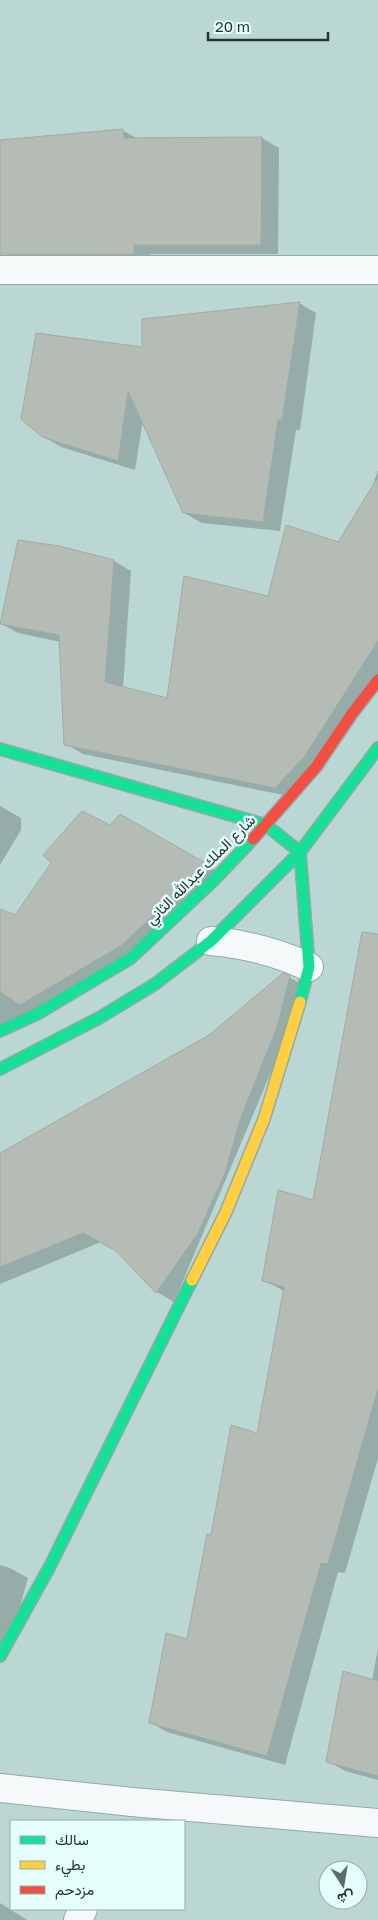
<svg xmlns="http://www.w3.org/2000/svg" width="378" height="1920" font-family="'Golos Text',Vazirmatn,sans-serif">
  <style>
    .shadow { fill: #0003 }
    .building { fill: #b4bcb5; stroke: #a2aaa4 }
    .lines { fill: none; stroke-linecap: round; stroke-linejoin: round }
    .street-casing { stroke: #93a9a7; stroke-width: 30 }
    .fast-casing { stroke: #93a9a7; stroke-width: 14 }
    .slow-casing { stroke: #93a9a7; stroke-width: 14 }
    .jam-casing { stroke: #93a9a7; stroke-width: 14 }
    .street { stroke: #f5f9f9; stroke-width: 28 }
    .fast { stroke: #16e098; stroke-width: 11 }
    .slow { stroke: #ffcf43; stroke-width: 11 }
    .jam { stroke: #f24e42; stroke-width: 11 }
    .labels { text-anchor: middle; dominant-baseline: central; stroke-width: 5; stroke-linejoin: round; paint-order: stroke }
    .street-label { font-size: 15px; fill: #223634; stroke: #e5fdfb }
  </style>
  <rect width="100%" height="100%" fill="#bbd7d4"/>
  <path class="shadow" d="M 122,130 L 138,139 L 262,138 L 279,148 L 278,254 L 150,254 L 151,264 L 24,264 L 0,250 L 0,144 Z
    M 299,303 L 316,313 L 300,430 L 296,430 L 280,531 L 202,523 L 184,513 L 143,420 L 135,470 L 61,447 L 43,436 L 143,348 Z
    M 378,470 L 378,678 L 293,797 L 83,754 L 66,744 L 61,642 L 18,633 L 0,623 L 59,548 L 114,561 L 131,571 L 123,688 L 168,699 L 269,598 L 339,544 L 370,493 Z
    M 0,806 L 21,818 L 21,830 L 0,865 Z
    M 120,816 L 224,875 L 139,955 L 0,1026 L 0,910 L 15,917 Z
    M 283,974 L 307,987 L 174,1302 L 157,1292 L 117,1251 L 101,1242 L 0,1284 L 0,1155 L 210,1036 Z
    M 378,997 L 378,1458 L 345,1573 L 338,1572 L 285,1765 L 167,1732 L 150,1722 L 188,1640 L 212,1537 L 258,1435 L 284,1291 L 263,1280 L 314,1202 Z
    M 0,1565 L 10,1568 L 28,1578 L 7,1653 L 0,1661 Z
    M 378,1648 L 378,1780 L 345,1771 L 328,1761 L 372,1681 Z
    M 0,1903 L 27,1920 L 0,1920 Z"/>
  <path class="building" d="M 123,129 L 124,138 L 262,137 L 261,245 L 134,245 L 134,254 L 0,254 L 0,140 Z
    M 300,302 L 282,420 L 278,420 L 263,522 L 183,513 L 128,391 L 118,461 L 42,437 L 21,419 L 36,333 L 142,347 L 142,319 Z
    M 378,477 L 378,641 L 304,757 L 275,788 L 64,745 L 59,635 L 0,624 L 18,540 L 59,546 L 114,560 L 105,682 L 167,698 L 184,576 L 268,596 L 286,525 L 338,542 Z
    M 82,811 L 110,825 L 120,814 L 207,864 L 122,945 L 20,1005 L 0,992 L 0,909 L 15,915 L 51,863 L 43,855 Z
    M 362,932 L 378,934 L 378,1388 L 328,1564 L 321,1563 L 267,1756 L 149,1723 L 166,1633 L 187,1639 L 207,1534 L 211,1535 L 231,1425 L 257,1433 L 284,1287 L 262,1281 L 278,1190 L 313,1200 Z
    M 283,973 L 290,976 L 277,1027 L 240,1120 L 225,1173 L 198,1233 L 156,1293 L 116,1251 L 83,1233 L 0,1267 L 0,1153 L 209,1035 Z
    M 343,1671 L 378,1681 L 378,1776 L 326,1762 Z"/>
  <g class="lines">
    <defs>
      <path id="street" d="M 0,270 L 378,270
        M 211,941 C 246,944 277,952 309,967
        M 0,1788 L 132,1802 L 378,1823
        M 78,1920 L 83,1909"/>
      <path id="fast" d="M 0,749 L 266,825 L 300,852 L 309,967 L 300,1002
        M 0,1031 L 37,1014 L 131,958 L 213,881 L 253,839
        M 0,1069 L 99,1018 L 155,984 L 211,941 L 300,852 L 378,748
        M 0,1656 L 49,1568 L 192,1280"/>
      <path id="slow" d="M 192,1280 L 226,1212 L 264,1119 L 300,1002"/>
      <path id="jam" d="M 253,839 L 316,767 L 351,715 L 378,680"/>
    </defs>
    <use href="#street" class="street-casing"/>
    <use href="#fast" class="fast-casing"/>
    <use href="#slow" class="slow-casing"/>
    <use href="#jam" class="jam-casing"/>
    <use href="#street" class="street"/>
    <use href="#fast" class="fast"/>
    <use href="#slow" class="slow"/>
    <use href="#jam" class="jam"/>
  </g>
  <g class="labels">
    <g class="street-label">
      <text transform="translate(200 869) rotate(-45)">شارع الملك عبدالله الثاني</text>
    </g>
  </g>
  <rect x="10" y="1820" width="175" height="90" fill="#e5fdfb" stroke="#97adab"/>
  <rect x="20" y="1836" width="25" height="8" fill="#16e098" stroke="#97adab"/>
  <text x="55" y="1845" font-size="15" fill="#223634">سالك</text>
  <rect x="20" y="1861" width="25" height="8" fill="#ffcf43" stroke="#97adab"/>
  <text x="55" y="1870" font-size="15" fill="#223634">بطيء</text>
  <rect x="20" y="1886" width="25" height="8" fill="#f24e42" stroke="#97adab"/>
  <text x="55" y="1895" font-size="15" fill="#223634">مزدحم</text>
  <g transform="translate(343 1885) rotate(168)"><circle r="24" fill="#e5fdfb" stroke="#97adab"/>
  <path d="M0-4L9 19L0 12L-9 19Z" fill="#586e6c"/>
  <text y="-8" font-size="14" font-weight="bold" text-anchor="middle" fill="#223634">ش</text>
  </g>
  <path d="M208 32v8h120v-8" fill="none" stroke="#223634" stroke-width="2.5"/>
  <text x="215" y="32" font-size="15" fill="#223634" stroke="#e5fdfb" stroke-width="4" paint-order="stroke">20 m</text>
</svg>
